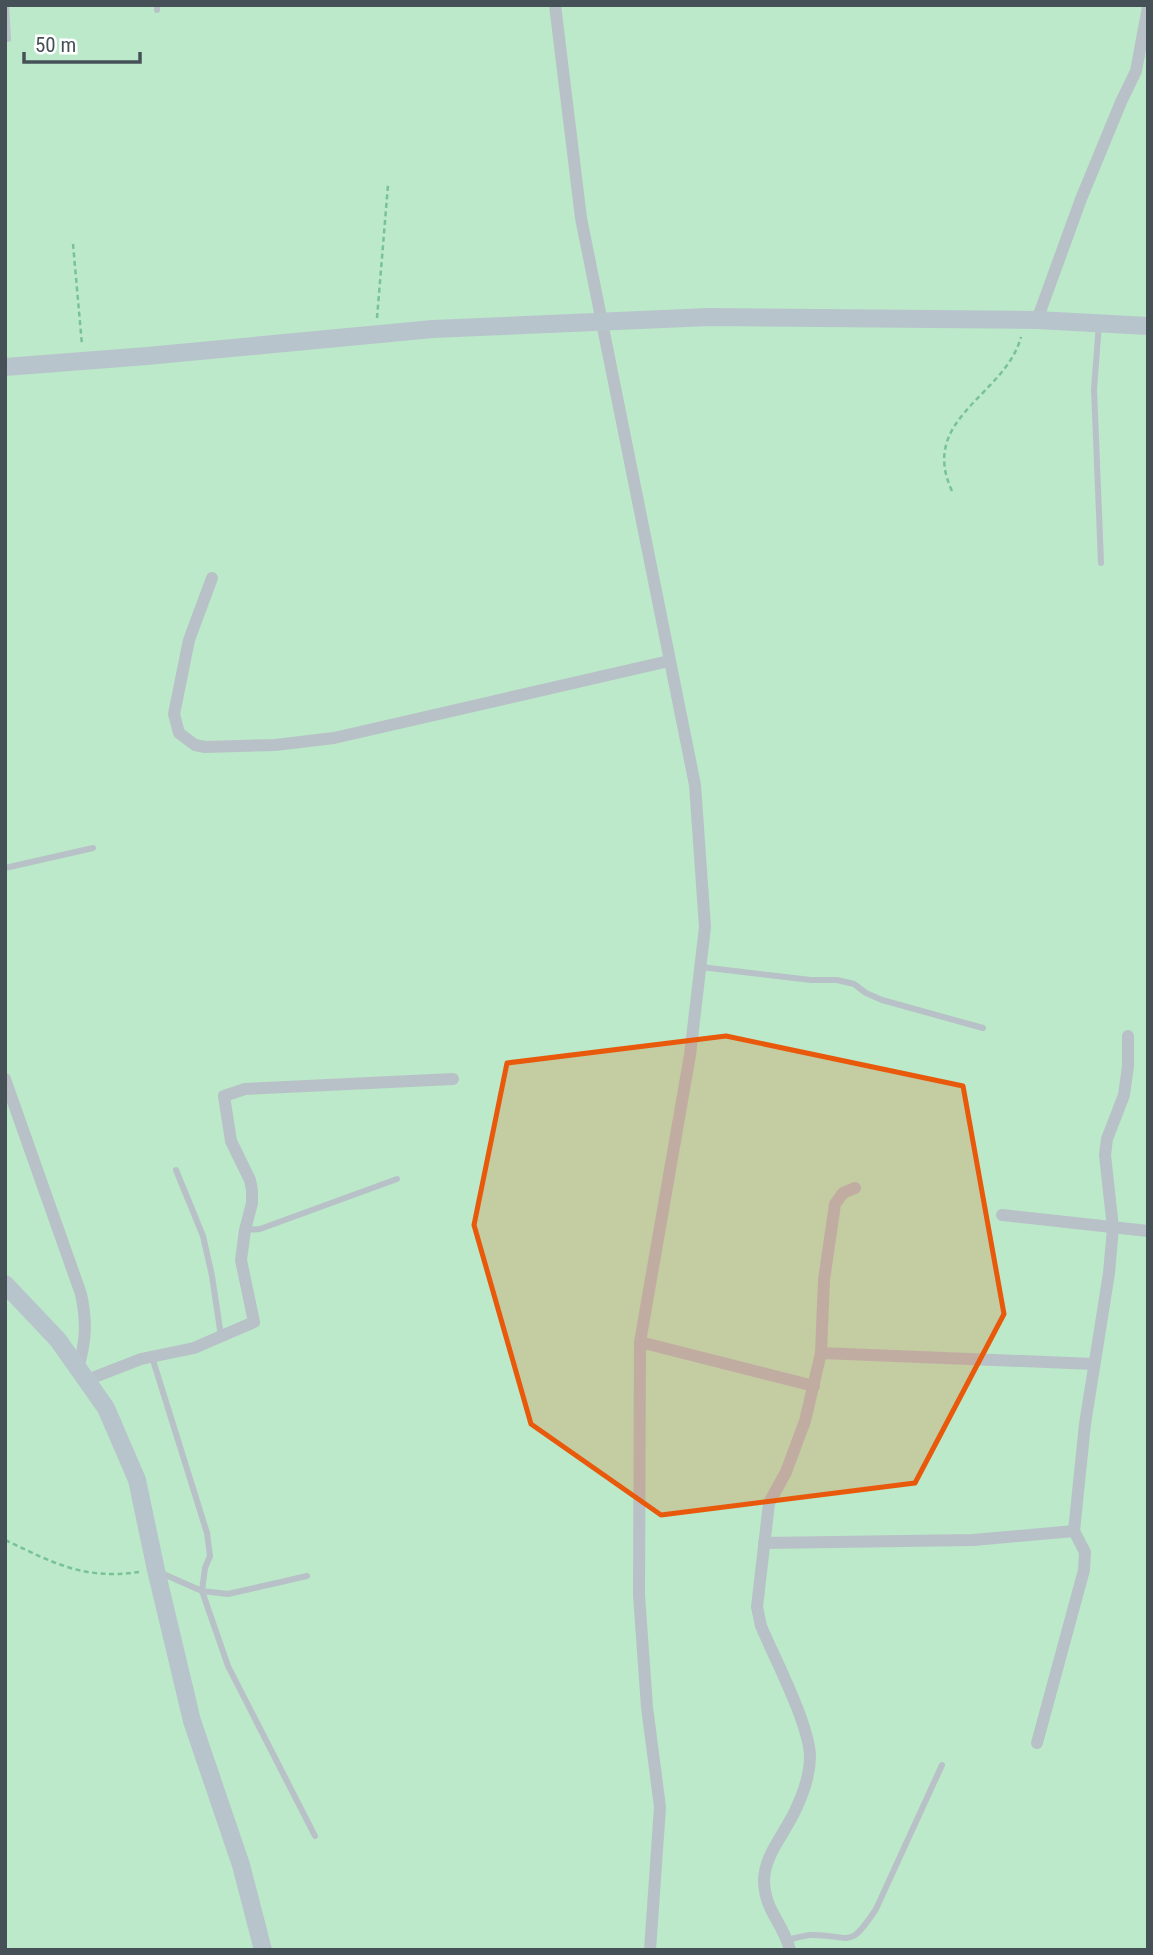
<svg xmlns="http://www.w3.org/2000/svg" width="1153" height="1955" font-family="'Roboto Condensed',sans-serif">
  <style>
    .green { fill: #bce9c9 }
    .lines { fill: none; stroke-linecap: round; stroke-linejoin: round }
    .path { stroke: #78c396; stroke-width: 2.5; stroke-dasharray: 5 3.5; stroke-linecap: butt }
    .lane { stroke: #b8c1c7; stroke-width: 6 }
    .street { stroke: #b8c1c7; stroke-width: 12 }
    .secondary { stroke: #b8c4cc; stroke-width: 18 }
    .marked { fill: #e8590c; fill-opacity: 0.2; stroke: #e8590c; stroke-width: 5; stroke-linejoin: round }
  </style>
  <rect width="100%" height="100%" fill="#eeebec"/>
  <path class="green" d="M 5,5 L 1148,5 L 1148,1950 L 5,1950 Z"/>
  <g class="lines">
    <path class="path" d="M 73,244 L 82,345
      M 377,318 L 388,185
      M 952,491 C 918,418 1005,396 1021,337
      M 5,1540 C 54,1563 83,1580 139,1572"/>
    <path class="lane" d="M 6,5 L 8,39
      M 157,5 L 157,10
      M 1099,324 L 1094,389 L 1101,563
      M 5,868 L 93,848
      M 701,967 L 811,980 L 837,980 L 854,984 L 866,993 L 882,1000 L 983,1028
      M 176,1170 L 203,1236 L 212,1276 L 221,1336
      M 245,1230 L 260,1229 L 397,1179
      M 152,1357 L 207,1533 L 210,1556 L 205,1568 L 202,1591 L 228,1666 L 315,1836
      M 161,1573 L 202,1591 L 228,1594 L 307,1576
      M 788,1940 C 795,1938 803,1936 810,1935 C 851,1934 848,1952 876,1909 L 942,1765"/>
    <path class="street" d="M 555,5 L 581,218 L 695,785 L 705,927 L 690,1055 L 640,1342 L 639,1595 L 647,1707 L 660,1807 L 650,1950
      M 1037,320 L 1081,199 L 1121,102 L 1136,71 L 1148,7
      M 212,578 L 189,640 L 174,714 L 179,733 L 195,745 L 205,747 L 275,745 L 334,738 L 669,661
      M 5,1079 L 81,1294 C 87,1322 86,1341 78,1368
      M 1002,1215 L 1148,1231
      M 640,1342 L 814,1386
      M 821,1353 L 1094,1364
      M 87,1380 L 141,1359 L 194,1348 L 254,1322 L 241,1260 L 245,1230 L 252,1203 L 252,1190 L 250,1180 L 231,1141 L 224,1096 L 245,1089 L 453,1079
      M 1074,1531 L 1085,1424 L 1109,1273 L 1113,1228 L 1105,1155 L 1107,1139 L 1124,1095 L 1128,1066 L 1128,1036
      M 764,1543 L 973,1540 L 1074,1531 L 1085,1552 L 1084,1570 L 1037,1743
      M 790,1950 C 783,1922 765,1912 764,1881 C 764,1856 784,1834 794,1813 C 802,1797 810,1775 810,1756 C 809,1724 775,1659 761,1626 L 757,1607 L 769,1503 L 786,1472 L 805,1421 L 821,1353 L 824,1280 L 835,1204 L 843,1193 L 855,1188"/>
    <path class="secondary" d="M 5,367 L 147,356 L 433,329 L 709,317 L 1037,320 L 1148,326
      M 5,1284 L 58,1340 L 106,1408 L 137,1480 L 156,1570 L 192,1721 L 241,1865 L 263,1950"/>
  </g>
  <path class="marked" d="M 726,1036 L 963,1086 L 1004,1314 L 915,1483 L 661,1515 L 531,1424 L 474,1225 L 507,1063 Z"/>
  <rect width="1153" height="1955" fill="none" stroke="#465157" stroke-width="14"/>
  <path d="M24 52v10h116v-10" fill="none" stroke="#465157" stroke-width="3.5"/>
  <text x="35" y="52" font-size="21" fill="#465157" stroke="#ffffff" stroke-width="5" paint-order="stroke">50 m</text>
</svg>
